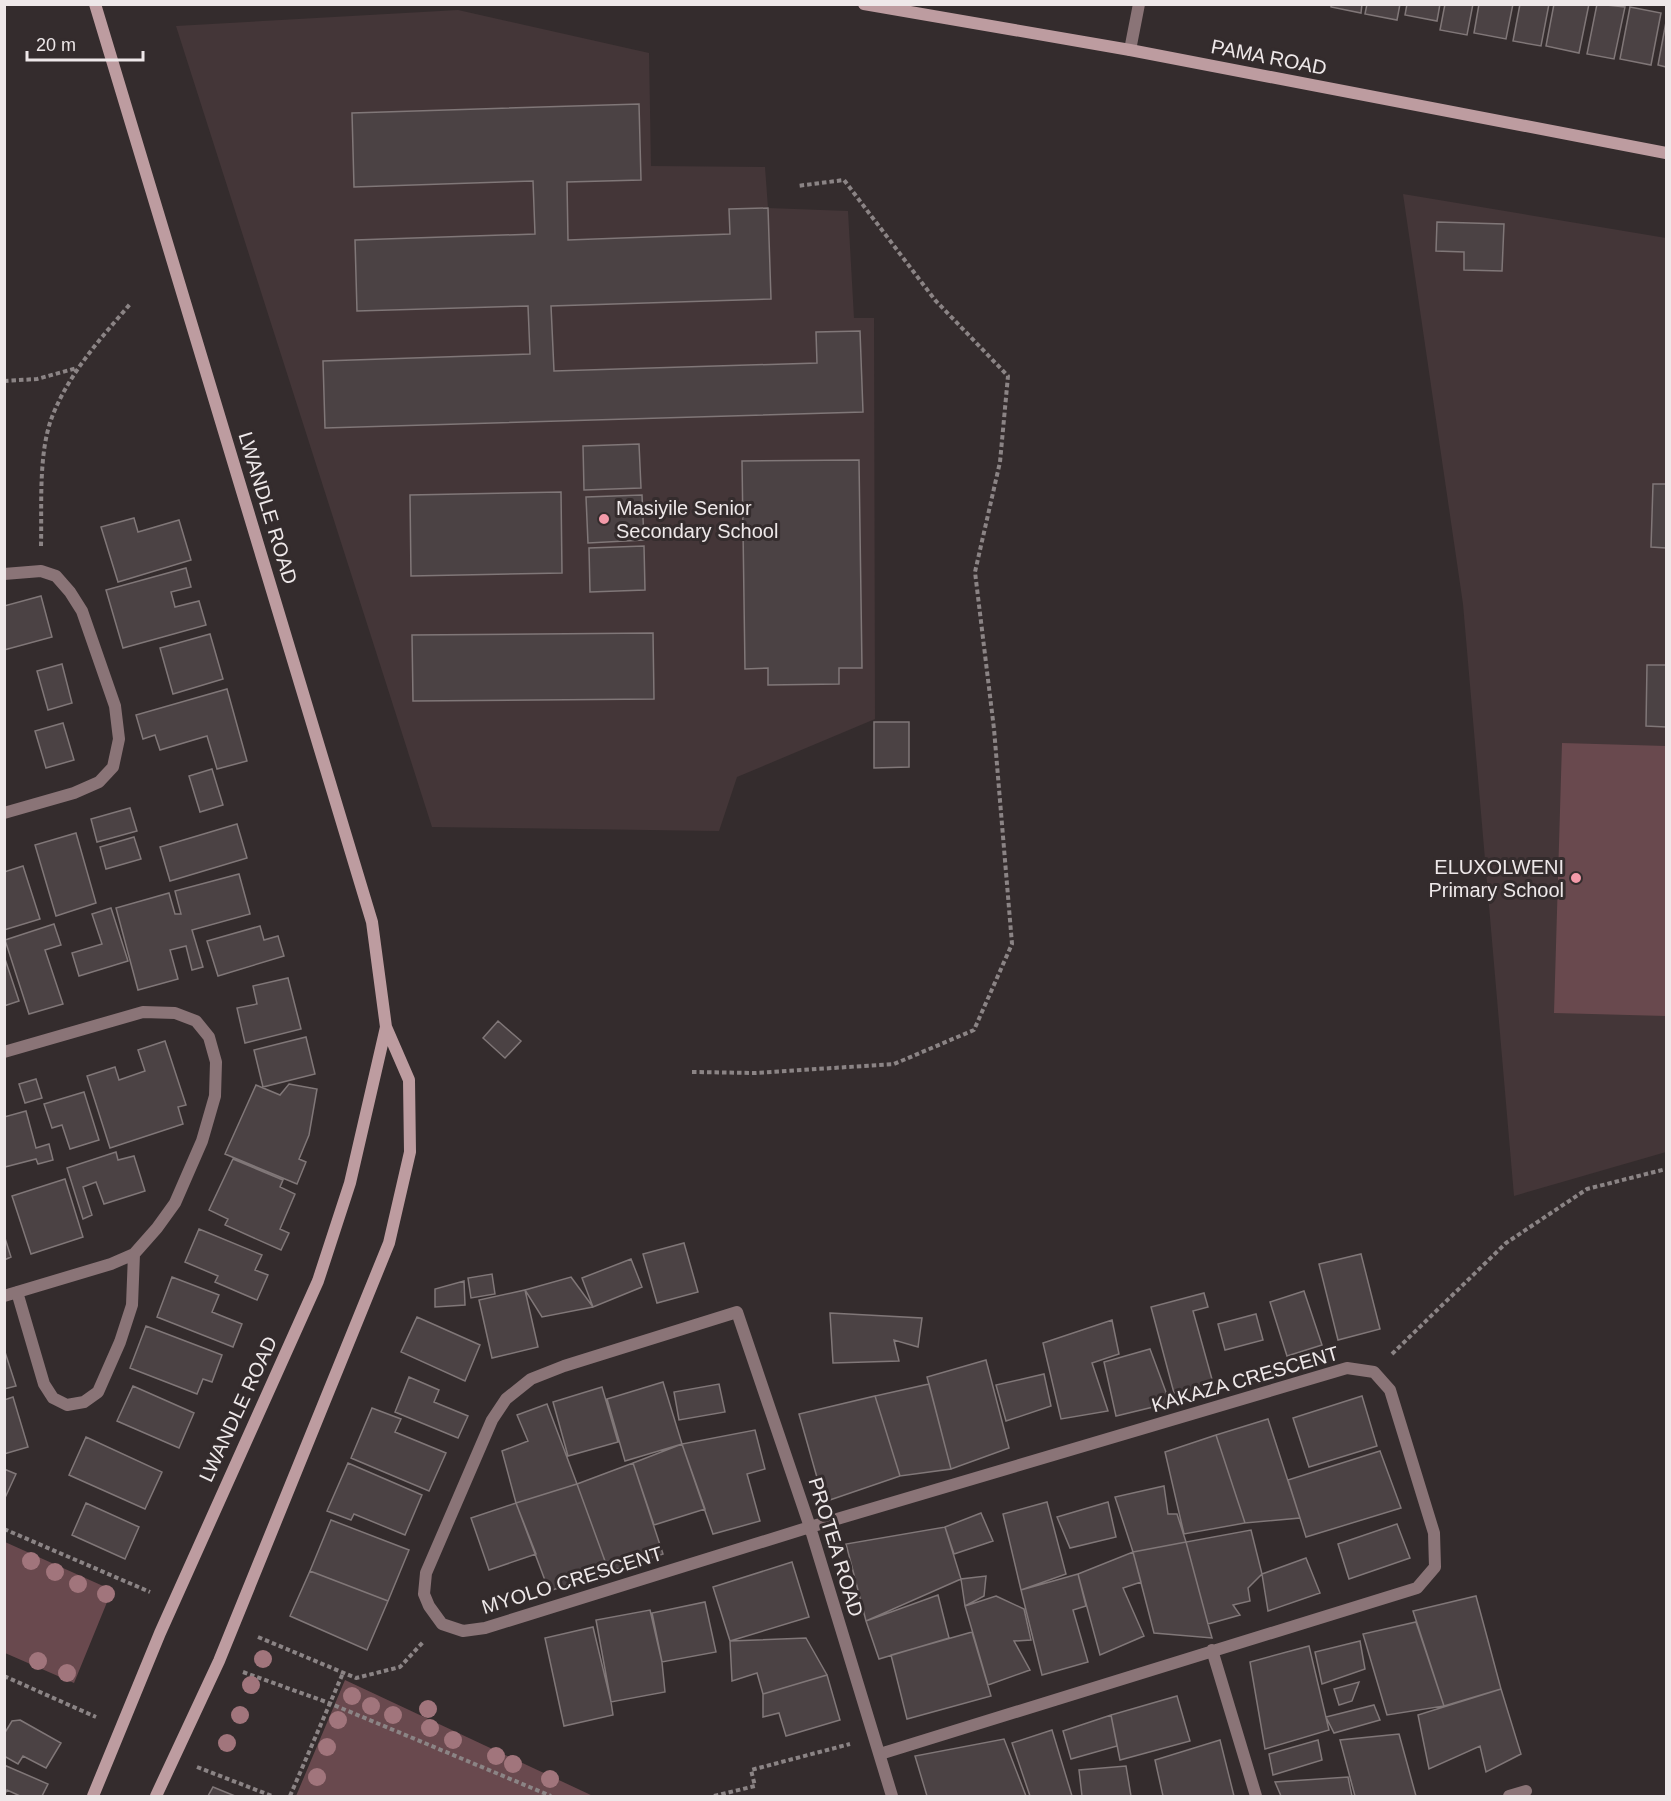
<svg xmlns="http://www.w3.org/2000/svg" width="1671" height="1801" font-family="Helvetica,sans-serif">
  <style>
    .built { fill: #443638 }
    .green { fill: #69494e }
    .building { fill: #4b4244; stroke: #807778; stroke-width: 1.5 }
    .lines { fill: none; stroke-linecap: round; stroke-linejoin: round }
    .path { stroke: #8b8485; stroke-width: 4; stroke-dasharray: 4.5 3; stroke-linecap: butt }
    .street { stroke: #8a7477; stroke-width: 12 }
    .secondary { stroke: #bd9ca0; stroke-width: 12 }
    .tree { fill: #a1757c }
    .poi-dot { fill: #f39aa9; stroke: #342c2d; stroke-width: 2 }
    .labels { text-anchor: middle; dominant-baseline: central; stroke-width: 6; stroke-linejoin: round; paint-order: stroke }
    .street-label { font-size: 20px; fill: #eee8e9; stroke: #342c2d }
    .poi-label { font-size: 20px; fill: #eee8e9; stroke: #342c2d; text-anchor: start }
  </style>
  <rect width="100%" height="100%" fill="#342c2d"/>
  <path class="built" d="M 458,10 L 649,53 L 651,166 L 765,167 L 768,208 L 848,211 L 854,318 L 874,318 L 875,719 L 737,777 L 719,831 L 432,827 L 176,26 Z
    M 1403,194 L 1666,238 L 1666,1152 L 1514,1196 L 1463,604 Z"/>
  <path class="green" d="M 1562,743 L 1666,746 L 1666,1016 L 1554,1013 Z
    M 5,1542 L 112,1590 L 74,1683 L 5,1653 Z
    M 345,1680 L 593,1796 L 296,1796 Z"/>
  <path class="building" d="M 1331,4 L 1362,4 L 1361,13 L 1331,7 Z
    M 1367,4 L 1400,4 L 1397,20 L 1365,14 Z
    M 1407,4 L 1440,4 L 1437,21 L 1405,15 Z
    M 1445,4 L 1473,4 L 1467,35 L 1440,30 Z
    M 1479,4 L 1513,4 L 1506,39 L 1474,33 Z
    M 1520,4 L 1549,4 L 1541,46 L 1513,41 Z
    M 1554,4 L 1589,4 L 1579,53 L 1546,46 Z
    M 1597,4 L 1625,7 L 1614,59 L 1587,54 Z
    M 1630,7 L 1661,13 L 1651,65 L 1620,59 Z
    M 1666,22 L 1666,67 L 1658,65 Z
    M 639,104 L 641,180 L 567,182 L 568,240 L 730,234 L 729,209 L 768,208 L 771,299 L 551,306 L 554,371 L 817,363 L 816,332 L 860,331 L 863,412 L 325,428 L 323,361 L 530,354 L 528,306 L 357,311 L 355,240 L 535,234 L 533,181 L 354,187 L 352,113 Z
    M 1437,222 L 1504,224 L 1502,271 L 1464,270 L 1464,252 L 1436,251 Z
    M 639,444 L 641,488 L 584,490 L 583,446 Z
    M 859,460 L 862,668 L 839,668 L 839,684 L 768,685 L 768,668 L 745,669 L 742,461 Z
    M 1653,484 L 1666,484 L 1666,548 L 1651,547 Z
    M 561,492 L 562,573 L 411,576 L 410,495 Z
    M 642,495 L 644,540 L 588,543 L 586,497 Z
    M 134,518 L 138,532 L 179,520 L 191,560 L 118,582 L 101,527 Z
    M 644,546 L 645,590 L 590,592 L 589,548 Z
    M 186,568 L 191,587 L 171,592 L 175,607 L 199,601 L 206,625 L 123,648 L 106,590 Z
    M 41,596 L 52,637 L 4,650 L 4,606 Z
    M 653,633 L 654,699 L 413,701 L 412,635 Z
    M 210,634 L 223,679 L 173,694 L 160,648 Z
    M 62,664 L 72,703 L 48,710 L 37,671 Z
    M 1647,665 L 1666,665 L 1666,727 L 1646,726 Z
    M 227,689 L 247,761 L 217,769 L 207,736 L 160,750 L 155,735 L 143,739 L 136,715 Z
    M 874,722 L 909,722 L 909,767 L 874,768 Z
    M 63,723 L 74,760 L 46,768 L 35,731 Z
    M 212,769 L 223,805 L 200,812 L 189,776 Z
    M 130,808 L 137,831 L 97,842 L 91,819 Z
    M 237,824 L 247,858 L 170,881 L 160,847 Z
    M 76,833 L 96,903 L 56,916 L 35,845 Z
    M 134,837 L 141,859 L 106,869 L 100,847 Z
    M 23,866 L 40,919 L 4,930 L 4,872 Z
    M 239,874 L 250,914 L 192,930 L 203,967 L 192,970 L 186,946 L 170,950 L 178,979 L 138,990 L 116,908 L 169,893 L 175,914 L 181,914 L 175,891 Z
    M 111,908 L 128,961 L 79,976 L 72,953 L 102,944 L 92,914 Z
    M 54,924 L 61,945 L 45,950 L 63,1004 L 29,1014 L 5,940 Z
    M 260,926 L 264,940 L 278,936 L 284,956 L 218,976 L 207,941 Z
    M 4,956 L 19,1001 L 4,1006 Z
    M 288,978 L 301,1029 L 245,1043 L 237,1008 L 257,1004 L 253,986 Z
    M 498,1021 L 521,1041 L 505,1058 L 483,1038 Z
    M 306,1037 L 315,1074 L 263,1087 L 254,1050 Z
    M 165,1041 L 186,1105 L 178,1107 L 183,1124 L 110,1148 L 87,1076 L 115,1067 L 119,1080 L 145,1071 L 138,1050 Z
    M 36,1079 L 42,1098 L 25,1103 L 19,1084 Z
    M 289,1084 L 317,1089 L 309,1135 L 299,1159 L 306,1162 L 297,1184 L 225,1154 L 256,1085 L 280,1095 Z
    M 84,1092 L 99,1140 L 70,1149 L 62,1125 L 52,1128 L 44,1104 Z
    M 26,1111 L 36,1148 L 49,1144 L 53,1160 L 38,1164 L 36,1159 L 5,1167 L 4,1117 Z
    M 116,1152 L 118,1160 L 134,1156 L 145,1191 L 104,1204 L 96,1182 L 83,1187 L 92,1215 L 83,1219 L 67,1168 Z
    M 233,1159 L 283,1180 L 280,1187 L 295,1194 L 280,1229 L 289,1233 L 281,1250 L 225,1225 L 228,1219 L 209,1210 Z
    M 65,1179 L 83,1237 L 31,1254 L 12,1196 Z
    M 199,1229 L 262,1255 L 255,1270 L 268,1275 L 257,1300 L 215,1282 L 218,1276 L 185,1262 Z
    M 4,1235 L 11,1257 L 4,1260 Z
    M 684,1243 L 698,1292 L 657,1303 L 643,1254 Z
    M 1361,1254 L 1380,1329 L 1338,1340 L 1319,1264 Z
    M 631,1259 L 642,1287 L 593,1307 L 582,1278 Z
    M 492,1274 L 495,1294 L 471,1298 L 468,1278 Z
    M 172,1277 L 219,1295 L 212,1312 L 242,1324 L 233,1347 L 157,1317 Z
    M 571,1277 L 593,1307 L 542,1317 L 525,1290 Z
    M 464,1281 L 465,1305 L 435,1307 L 435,1289 Z
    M 525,1290 L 538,1347 L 492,1358 L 479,1300 Z
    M 1304,1291 L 1322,1345 L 1287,1356 L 1270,1302 Z
    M 1204,1293 L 1208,1307 L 1193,1311 L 1213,1383 L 1174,1393 L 1151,1307 Z
    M 830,1313 L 922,1318 L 918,1347 L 894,1340 L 899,1361 L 833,1363 Z
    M 1256,1314 L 1263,1340 L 1225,1350 L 1218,1324 Z
    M 417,1317 L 480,1345 L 465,1381 L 401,1352 Z
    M 1112,1320 L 1119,1354 L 1092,1363 L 1108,1411 L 1061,1419 L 1043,1343 Z
    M 146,1326 L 222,1355 L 212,1382 L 203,1379 L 197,1394 L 130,1368 Z
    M 4,1349 L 16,1386 L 4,1389 Z
    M 1150,1349 L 1170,1403 L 1116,1416 L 1104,1362 Z
    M 986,1360 L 1009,1448 L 951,1469 L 927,1377 Z
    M 1044,1374 L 1051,1406 L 1006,1421 L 996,1385 Z
    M 409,1377 L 439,1390 L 434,1402 L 468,1416 L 458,1438 L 395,1412 Z
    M 663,1382 L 682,1444 L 625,1461 L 607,1399 Z
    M 719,1384 L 725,1412 L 679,1420 L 674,1392 Z
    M 929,1384 L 951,1469 L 900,1476 L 875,1396 Z
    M 133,1386 L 194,1413 L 179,1448 L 117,1421 Z
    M 602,1387 L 618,1442 L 568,1456 L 553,1402 Z
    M 875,1396 L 900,1476 L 824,1502 L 799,1414 Z
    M 1362,1396 L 1377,1446 L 1309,1467 L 1293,1418 Z
    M 13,1397 L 28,1447 L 4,1454 L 4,1400 Z
    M 547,1404 L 577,1484 L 516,1503 L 502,1451 L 528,1441 L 517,1415 Z
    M 372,1408 L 401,1419 L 395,1432 L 446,1453 L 429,1491 L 351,1458 Z
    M 1268,1419 L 1300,1518 L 1245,1523 L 1216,1435 Z
    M 755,1430 L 765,1469 L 747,1474 L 760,1521 L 713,1534 L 682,1444 Z
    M 1216,1435 L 1245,1523 L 1184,1534 L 1165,1452 Z
    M 86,1437 L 162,1472 L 145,1509 L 69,1475 Z
    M 682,1444 L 705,1509 L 654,1525 L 633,1463 Z
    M 1380,1451 L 1401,1508 L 1306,1537 L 1288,1480 Z
    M 348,1463 L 422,1495 L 405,1535 L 354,1514 L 351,1520 L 327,1511 Z
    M 633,1463 L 663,1554 L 609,1572 L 577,1484 Z
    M 4,1469 L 16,1474 L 4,1500 Z
    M 577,1484 L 609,1572 L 549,1591 L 516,1503 Z
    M 1164,1486 L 1168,1514 L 1177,1514 L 1186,1542 L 1133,1552 L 1115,1497 Z
    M 1047,1502 L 1066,1574 L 1021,1590 L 1003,1514 Z
    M 1108,1502 L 1116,1537 L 1070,1548 L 1057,1517 Z
    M 86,1503 L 139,1527 L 125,1559 L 72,1535 Z
    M 516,1503 L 536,1554 L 489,1570 L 471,1518 Z
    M 981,1513 L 993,1541 L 954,1554 L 945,1527 Z
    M 331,1520 L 409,1550 L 388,1601 L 310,1571 Z
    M 1397,1524 L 1410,1558 L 1349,1579 L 1338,1544 Z
    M 945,1527 L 961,1579 L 866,1621 L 846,1544 Z
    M 1251,1530 L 1262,1574 L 1248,1588 L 1250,1601 L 1233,1605 L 1240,1615 L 1208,1624 L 1186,1542 Z
    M 1186,1542 L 1208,1624 L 1212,1638 L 1154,1633 L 1133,1552 Z
    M 1133,1552 L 1141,1582 L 1123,1588 L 1144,1636 L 1100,1655 L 1078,1574 Z
    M 1306,1558 L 1320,1593 L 1268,1611 L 1262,1574 Z
    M 792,1562 L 809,1617 L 730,1641 L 713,1587 Z
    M 310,1571 L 388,1601 L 367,1650 L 290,1616 Z
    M 1078,1574 L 1086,1606 L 1073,1610 L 1088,1662 L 1042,1675 L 1021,1590 Z
    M 986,1576 L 984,1596 L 965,1606 L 961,1579 Z
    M 938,1595 L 949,1638 L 879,1659 L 866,1621 Z
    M 996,1596 L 1024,1609 L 1031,1640 L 1014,1641 L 1030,1670 L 988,1685 L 965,1606 Z
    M 1476,1596 L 1501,1689 L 1444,1706 L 1413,1611 Z
    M 705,1602 L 716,1652 L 662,1662 L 652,1613 Z
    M 650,1610 L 662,1662 L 665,1692 L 611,1702 L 596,1620 Z
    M 1416,1622 L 1444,1706 L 1387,1715 L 1363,1634 Z
    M 593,1627 L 611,1702 L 613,1715 L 564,1726 L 545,1638 Z
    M 972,1632 L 991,1696 L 907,1719 L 891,1655 Z
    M 806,1638 L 827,1675 L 763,1694 L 757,1673 L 732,1681 L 730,1641 Z
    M 1360,1641 L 1365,1669 L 1322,1684 L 1315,1652 Z
    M 1309,1646 L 1329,1730 L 1265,1749 L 1250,1662 Z
    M 827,1675 L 840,1720 L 786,1736 L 779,1713 L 763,1717 L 763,1694 Z
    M 1359,1682 L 1352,1701 L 1339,1705 L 1334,1689 Z
    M 1501,1689 L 1521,1754 L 1486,1772 L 1480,1746 L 1429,1769 L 1418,1715 Z
    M 1177,1696 L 1190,1741 L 1120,1760 L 1111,1715 Z
    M 1374,1705 L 1380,1720 L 1334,1733 L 1326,1717 Z
    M 1111,1715 L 1117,1746 L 1071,1759 L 1063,1731 Z
    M 20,1720 L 61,1743 L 46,1768 L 23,1756 L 18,1764 L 4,1756 L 4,1734 L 12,1721 Z
    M 1052,1730 L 1072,1796 L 1030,1796 L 1012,1743 Z
    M 1399,1734 L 1416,1796 L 1355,1796 L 1340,1740 Z
    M 1004,1739 L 1026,1796 L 927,1796 L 915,1756 Z
    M 1220,1740 L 1234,1796 L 1163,1796 L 1155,1760 Z
    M 1318,1740 L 1322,1760 L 1273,1775 L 1269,1754 Z
    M 4,1765 L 48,1784 L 42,1796 L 20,1796 L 7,1790 L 4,1796 Z
    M 1126,1766 L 1131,1796 L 1082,1796 L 1079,1770 Z
    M 1348,1777 L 1352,1796 L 1281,1796 L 1275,1782 Z
    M 213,1787 L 235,1796 L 208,1796 Z"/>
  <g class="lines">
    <path class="path" d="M 4,381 L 37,379 L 77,368
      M 41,546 C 42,506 38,454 52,417 C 69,373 101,338 131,303
      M 692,1072 L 756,1073 L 894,1064 L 974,1030 L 1012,944 L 994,729 L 975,572 L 1000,462 L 1008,376 L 935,300 L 844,180 L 797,186
      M 1392,1354 L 1506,1243 L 1587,1189 L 1666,1169
      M 4,1529 L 150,1592
      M 258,1637 L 356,1678 L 400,1667 L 424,1641
      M 243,1672 L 329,1703 L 551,1796
      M 4,1676 L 96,1717
      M 197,1767 L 272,1796
      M 290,1796 L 343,1673
      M 714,1796 L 755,1786 L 751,1770 L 850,1744"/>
    <path class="street" d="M 1130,50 L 1139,4
      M 4,574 L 41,571 L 56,576 L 70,592 L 82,611 L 115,706 L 119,739 L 113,767 L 99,782 L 74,793 L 4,813
      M 4,1052 L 143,1012 L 175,1013 L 196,1021 L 209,1037 L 216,1062 L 215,1096 L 202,1141 L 175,1203 L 157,1228 L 134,1254 L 111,1264 L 4,1296
      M 17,1292 L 44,1384 L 53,1398 L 67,1405 L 84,1402 L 98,1392 L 120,1342 L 132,1305 L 134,1254
      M 1212,1650 L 1256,1796
      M 880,1754 L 1417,1588 L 1435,1567 L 1434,1533 L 1390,1390 L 1374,1372 L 1347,1368 L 810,1527 L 485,1628 L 463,1631 L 442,1624 L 429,1606 L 424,1594 L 426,1573 L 492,1420 L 506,1399 L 531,1379 L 564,1366 L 737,1312 L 810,1527 L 892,1796
      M 1509,1796 L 1526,1791"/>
    <path class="secondary" d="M 95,4 L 372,922 L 386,1027 L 409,1080 L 410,1152 L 389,1243 L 219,1661 L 156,1796
      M 864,4 L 1130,50 L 1666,153
      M 93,1796 L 160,1633 L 318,1281 L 350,1183 L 386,1027"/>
  </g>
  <g class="tree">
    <circle cx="31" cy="1561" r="9"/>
    <circle cx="55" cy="1572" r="9"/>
    <circle cx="78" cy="1584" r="9"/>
    <circle cx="106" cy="1594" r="9"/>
    <circle cx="263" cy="1659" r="9"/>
    <circle cx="38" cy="1661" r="9"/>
    <circle cx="67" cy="1673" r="9"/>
    <circle cx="251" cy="1685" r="9"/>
    <circle cx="352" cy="1696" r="9"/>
    <circle cx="371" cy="1706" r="9"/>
    <circle cx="428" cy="1709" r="9"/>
    <circle cx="240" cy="1715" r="9"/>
    <circle cx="393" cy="1715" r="9"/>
    <circle cx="338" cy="1720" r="9"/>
    <circle cx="430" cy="1728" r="9"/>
    <circle cx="453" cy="1740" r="9"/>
    <circle cx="227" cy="1743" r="9"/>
    <circle cx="327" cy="1747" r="9"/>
    <circle cx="496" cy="1756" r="9"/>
    <circle cx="513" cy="1764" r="9"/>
    <circle cx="317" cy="1777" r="9"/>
    <circle cx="550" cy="1779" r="9"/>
  </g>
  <g class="poi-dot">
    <circle cx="604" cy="519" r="6"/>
    <circle cx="1576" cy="878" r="6"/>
  </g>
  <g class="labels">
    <g class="street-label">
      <text transform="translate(1269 57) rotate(11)">PAMA ROAD</text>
      <text transform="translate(268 508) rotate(73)">LWANDLE ROAD</text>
      <text transform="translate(1245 1379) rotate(-16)">KAKAZA CRESCENT</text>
      <text transform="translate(238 1409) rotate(-65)">LWANDLE ROAD</text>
      <text transform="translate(836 1547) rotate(73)">PROTEA ROAD</text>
      <text transform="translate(572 1580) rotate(-17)">MYOLO CRESCENT</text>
    </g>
    <g class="poi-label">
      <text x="616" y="508">Masiyile Senior<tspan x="616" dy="23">Secondary School</tspan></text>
      <text x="1564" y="867" text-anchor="end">ELUXOLWENI<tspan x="1564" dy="23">Primary School</tspan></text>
    </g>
  </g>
  <rect width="1671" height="1801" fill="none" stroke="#eee8e9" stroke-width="12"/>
  <path d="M27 51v9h116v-9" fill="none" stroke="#eee8e9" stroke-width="3"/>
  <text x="36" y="51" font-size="18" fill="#eee8e9" stroke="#342c2d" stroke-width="4.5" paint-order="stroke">20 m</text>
</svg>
